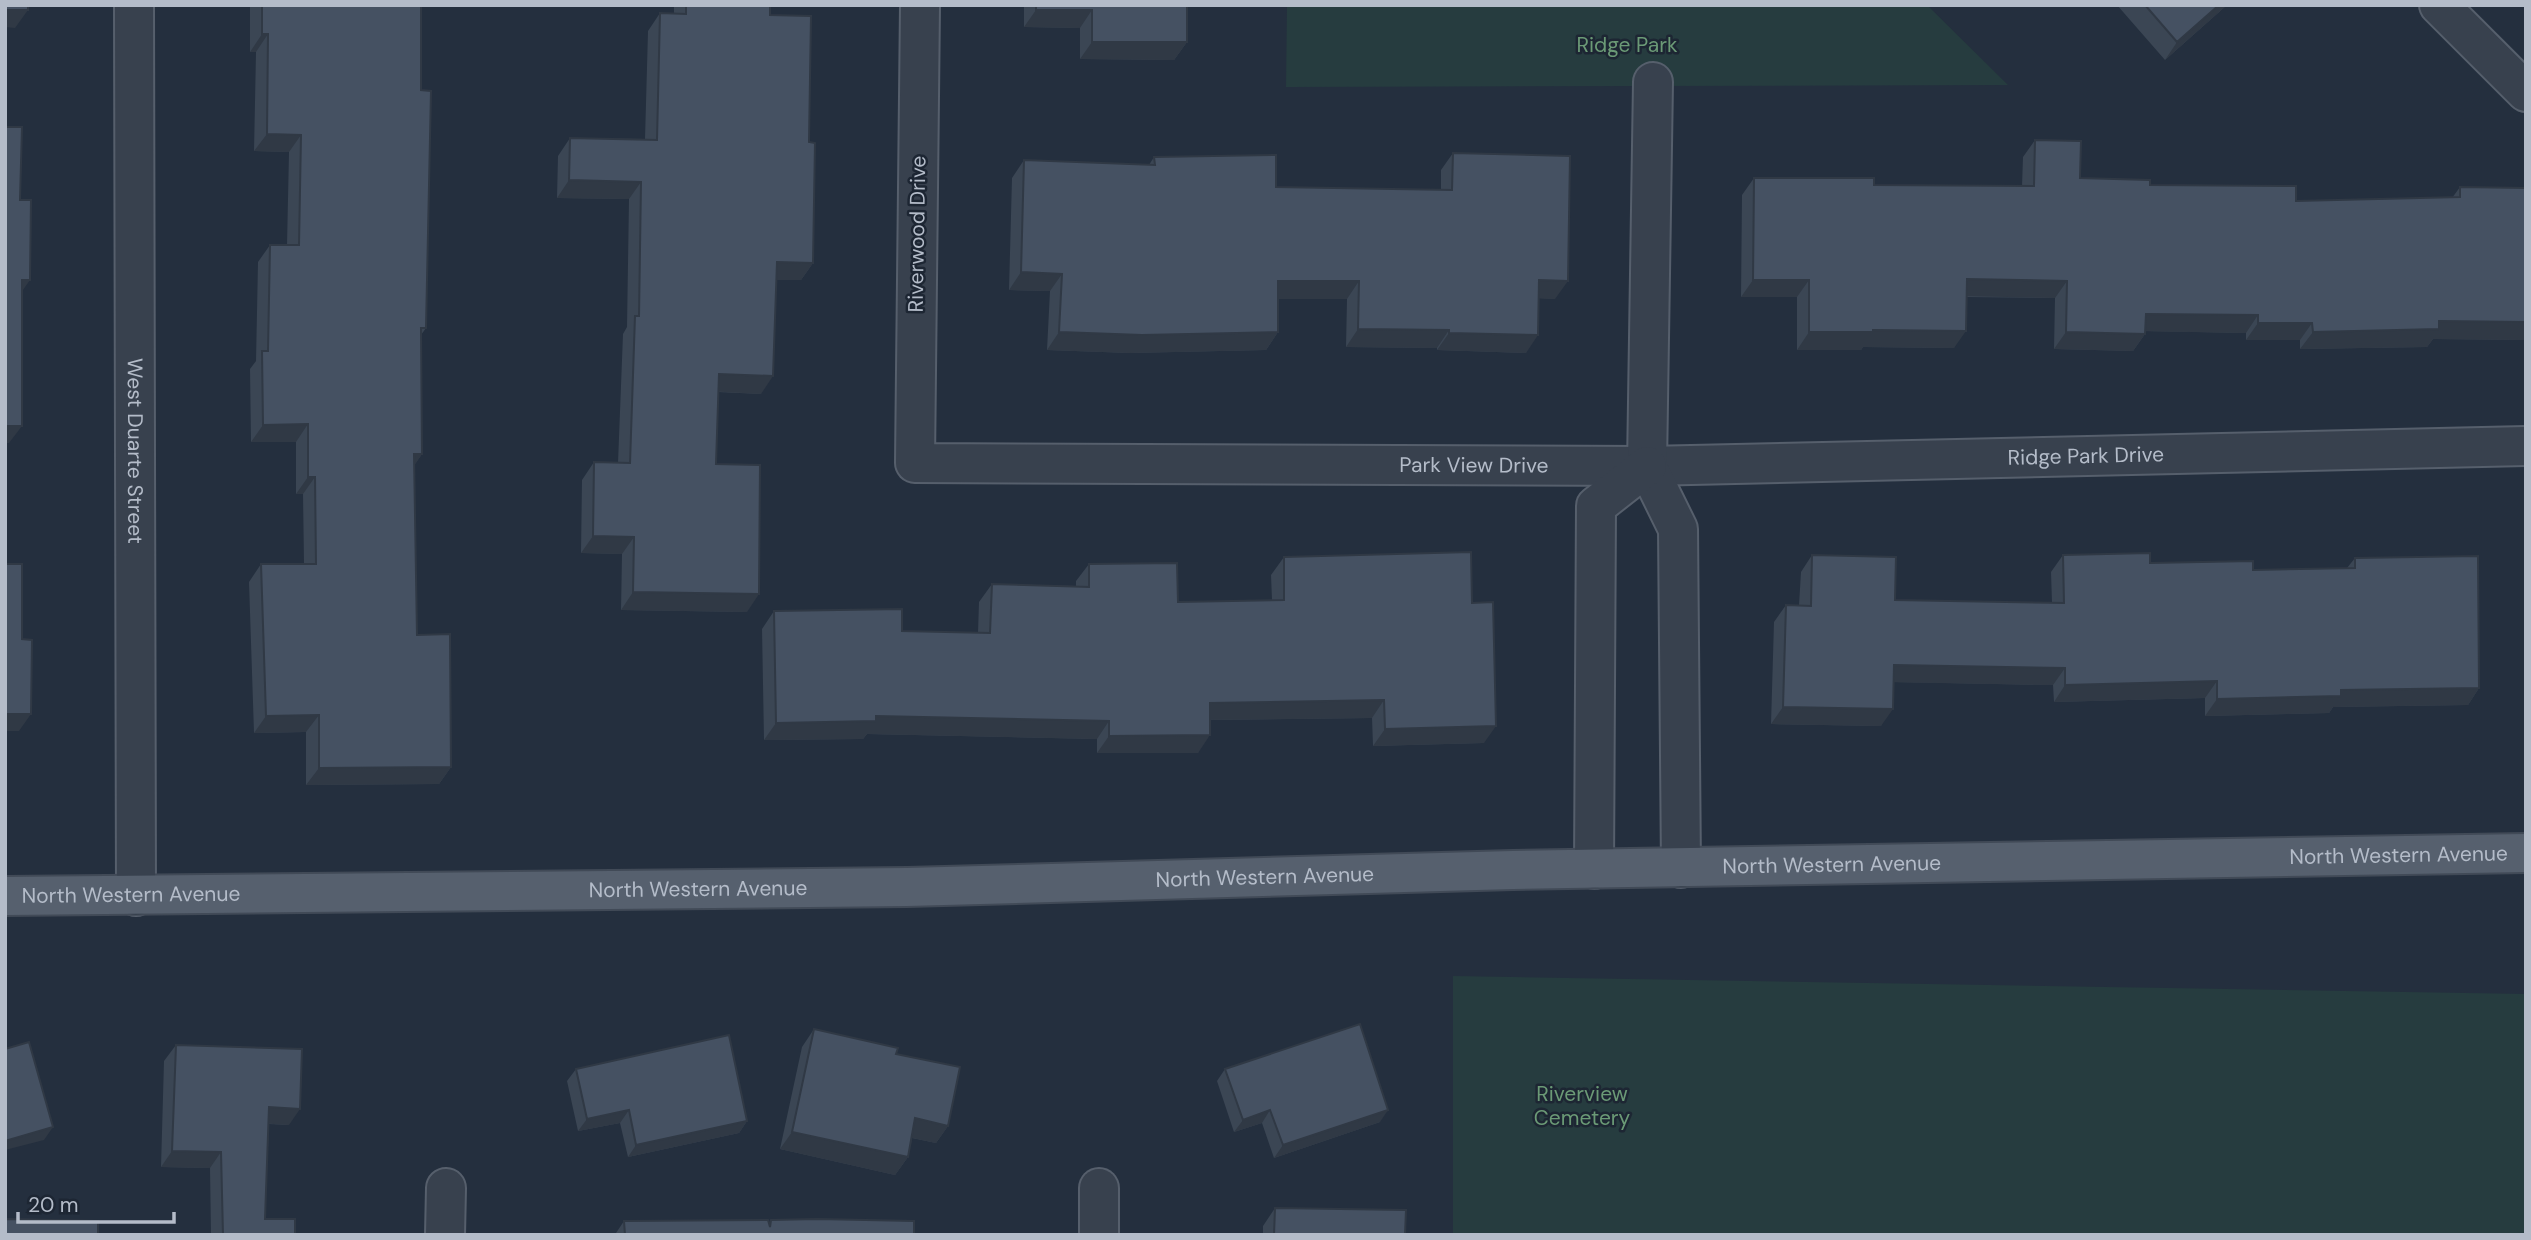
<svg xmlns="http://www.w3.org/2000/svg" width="2531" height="1240" font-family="'DM Sans',sans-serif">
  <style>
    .green { fill: #263c3f }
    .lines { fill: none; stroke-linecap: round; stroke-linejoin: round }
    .minor-casing { stroke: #565f6c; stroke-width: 42 }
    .major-casing { stroke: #414a57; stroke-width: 42 }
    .minor { stroke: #38414e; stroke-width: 38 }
    .major { stroke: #56606e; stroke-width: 38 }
    .wall { fill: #3b4654 }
    .shaded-wall { fill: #303945 }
    .building { fill: #455162; stroke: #303945; stroke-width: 2 }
    .labels { text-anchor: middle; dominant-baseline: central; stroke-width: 5; stroke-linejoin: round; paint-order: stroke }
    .park-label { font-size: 21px; fill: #6b9a76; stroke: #1d2633 }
    .street-label { font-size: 21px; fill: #b4bcc9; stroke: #1d2633 }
  </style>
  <rect width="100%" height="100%" fill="#242f3e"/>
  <path class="green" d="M 1287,5 L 1927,5 L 2008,85 L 1286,87 Z
    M 1453,976 L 2526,994 L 2526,1235 L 1453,1235 Z"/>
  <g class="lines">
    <defs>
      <g id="minor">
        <path id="s1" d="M 134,5 L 136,896"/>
        <path id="s2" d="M 920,5 L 915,463 L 1647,466 L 2526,446"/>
        <path d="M 2439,5 L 2526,92"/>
        <path d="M 1653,82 L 1647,466 L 1678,529 L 1681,868"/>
        <path d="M 1594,869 L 1596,506 L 1647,466"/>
        <path d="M 1099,1188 L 1099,1235"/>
        <path d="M 445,1235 L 446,1188"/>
      </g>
      <g id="major">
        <path id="s3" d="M 5,896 L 907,887 L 1513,870 L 2526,853"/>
      </g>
    </defs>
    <use href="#minor" class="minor-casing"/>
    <use href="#major" class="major-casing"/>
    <use href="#minor" class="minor"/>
    <use href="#major" class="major"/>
  </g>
  <path class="wall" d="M 250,5 L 421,5 L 421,90 L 426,328 L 421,335 L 422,454 L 414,465 L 417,635 L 451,767 L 439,784 L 306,785 L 306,732 L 254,733 L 249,582 L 261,564 L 304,564 L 303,494 L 296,494 L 296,442 L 251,442 L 250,369 L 256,361 L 258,262 L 270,245 L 287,245 L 289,152 L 254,151 L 256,52 L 250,52 Z
    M 674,5 L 770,5 L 770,15 L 809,142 L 813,263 L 801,280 L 777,280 L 761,394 L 718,392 L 716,464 L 747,612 L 621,610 L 622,554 L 581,553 L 582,480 L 594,462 L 618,463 L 623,334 L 627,327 L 629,199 L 557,198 L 558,156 L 570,138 L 645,139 L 648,31 L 660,13 L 674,14 Z
    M 1024,5 L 1187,5 L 1187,42 L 1174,60 L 1080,59 L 1080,28 L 1024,27 Z
    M 2117,5 L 2227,5 L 2165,60 Z
    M 2035,140 L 2080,178 L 2150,185 L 2296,201 L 2452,198 L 2460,187 L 2526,188 L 2526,340 L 2433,339 L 2427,347 L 2300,349 L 2300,340 L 2246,340 L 2246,333 L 2145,331 L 2145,334 L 2133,351 L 2054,349 L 2055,298 L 1967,297 L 1954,348 L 1863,347 L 1861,350 L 1797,350 L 1797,297 L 1741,297 L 1742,195 L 1754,178 L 1874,185 L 2022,186 L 2023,157 Z
    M 1453,153 L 1555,299 L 1539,298 L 1526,353 L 1437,350 L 1437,348 L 1346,347 L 1347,299 L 1278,299 L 1278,332 L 1266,350 L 1130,353 L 1047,350 L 1050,291 L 1009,290 L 1012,178 L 1024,160 L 1149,165 L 1154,157 L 1276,187 L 1441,190 L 1441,170 Z
    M 1812,555 L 1895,600 L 2052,603 L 2051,572 L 2063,555 L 2150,563 L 2253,570 L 2347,568 L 2355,558 L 2479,688 L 2468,705 L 2333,707 L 2329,713 L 2205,716 L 2205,698 L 2054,702 L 2053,685 L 1894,682 L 1881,726 L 1771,724 L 1774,622 L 1786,605 L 1799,605 L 1801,572 Z
    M 1284,557 L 1472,603 L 1484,743 L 1373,746 L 1372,718 L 1210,720 L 1198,753 L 1097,753 L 1097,739 L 867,734 L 863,739 L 764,740 L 762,629 L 774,611 L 902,631 L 978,633 L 979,602 L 992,584 L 1076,586 L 1076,581 L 1089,564 L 1178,602 L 1272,600 L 1271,575 Z
    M 814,1029 L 896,1054 L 948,1126 L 936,1143 L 912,1138 L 908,1157 L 895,1175 L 780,1149 L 802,1047 Z
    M 176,1045 L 289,1125 L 269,1124 L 265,1219 L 295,1235 L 211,1235 L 210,1168 L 161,1167 L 164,1061 Z
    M 576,1069 L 747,1121 L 739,1133 L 628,1157 L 620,1123 L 578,1131 L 567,1081 Z
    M 1225,1069 L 1380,1122 L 1274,1158 L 1262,1123 L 1234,1132 L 1217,1081 Z
    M 1275,1208 L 1405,1235 L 1263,1235 L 1263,1226 Z
    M 771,1220 L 914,1235 L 616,1235 L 616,1233 L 624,1221 L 769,1223 Z"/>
  <path class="shaded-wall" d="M 2219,5 L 2227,5 L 2165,60 L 2177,42 Z
    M 5,10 L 28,10 L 15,28 L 5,27 Z
    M 1036,10 L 1092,10 L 1080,28 L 1024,27 Z
    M 262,34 L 268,34 L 256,52 L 250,52 Z
    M 1092,42 L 1187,42 L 1174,60 L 1080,59 Z
    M 267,134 L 301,135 L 289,152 L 254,151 Z
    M 569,180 L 641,182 L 629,199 L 557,198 Z
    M 777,262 L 813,263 L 801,280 L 765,280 Z
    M 1021,272 L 1062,274 L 1050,291 L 1009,290 Z
    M 1967,279 L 2067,281 L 2055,298 L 1955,296 Z
    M 22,280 L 30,280 L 18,297 Z
    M 1539,280 L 1568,281 L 1555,299 L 1527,298 Z
    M 1753,280 L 1809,280 L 1797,297 L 1741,297 Z
    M 1278,281 L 1359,281 L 1347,299 L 1265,299 Z
    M 2146,314 L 2258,315 L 2246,333 L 2134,331 Z
    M 2439,321 L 2526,322 L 2526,340 L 2433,339 L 2427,347 L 2300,349 L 2313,332 Z
    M 2258,323 L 2312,323 L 2300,340 L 2246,340 Z
    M 1358,329 L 1449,330 L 1437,348 L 1346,347 Z
    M 1873,330 L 1966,331 L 1954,348 L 1863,347 L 1861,350 L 1797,350 L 1809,332 Z
    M 1059,332 L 1278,332 L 1266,350 L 1130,353 L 1047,350 Z
    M 2066,332 L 2145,334 L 2133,351 L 2054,349 Z
    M 1449,333 L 1538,335 L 1526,353 L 1437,350 Z
    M 719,374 L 773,376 L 761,394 L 707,391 Z
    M 308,424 L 296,442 L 251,442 L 263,425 Z
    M 5,426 L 22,426 L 9,443 L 5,443 Z
    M 414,454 L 422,454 L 410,472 Z
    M 308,477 L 315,477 L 303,494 L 296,494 Z
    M 593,536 L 634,537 L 622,554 L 581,553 Z
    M 633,592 L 759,594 L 747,612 L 621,610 Z
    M 1894,665 L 2065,668 L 2053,685 L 1882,682 Z
    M 2217,681 L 2205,698 L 2054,702 L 2065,685 Z
    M 2479,688 L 2468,705 L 2333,707 L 2329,713 L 2205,716 L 2217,699 L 2341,690 Z
    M 1384,700 L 1372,718 L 1198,720 L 1210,703 Z
    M 1783,707 L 1893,709 L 1881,726 L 1771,724 Z
    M 5,714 L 31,714 L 19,731 L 5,731 Z
    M 319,715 L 306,732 L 254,733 L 266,716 Z
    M 876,716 L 1109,721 L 1097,739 L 867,734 L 863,739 L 764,740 L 776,723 Z
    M 1496,726 L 1484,743 L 1373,746 L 1385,729 Z
    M 1210,735 L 1198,753 L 1097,753 L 1109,736 Z
    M 451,767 L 439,784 L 306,785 L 319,768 Z
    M 269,1107 L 300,1109 L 289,1125 L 258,1123 Z
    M 629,1110 L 620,1123 L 578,1131 L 587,1119 Z
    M 1270,1110 L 1262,1123 L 1234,1132 L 1243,1120 Z
    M 1388,1110 L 1380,1122 L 1274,1158 L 1283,1145 Z
    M 915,1118 L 948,1126 L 936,1143 L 903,1136 Z
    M 747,1121 L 739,1133 L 628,1157 L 636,1145 Z
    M 53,1127 L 44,1140 L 5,1150 L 5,1141 Z
    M 792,1132 L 908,1157 L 895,1175 L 780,1149 Z
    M 172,1151 L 221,1152 L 210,1168 L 161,1167 Z"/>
  <path class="building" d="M 5,5 L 28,5 L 28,10 L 5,10 Z
    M 262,5 L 421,5 L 421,90 L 431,91 L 426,328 L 421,328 L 422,454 L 414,454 L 417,635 L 450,634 L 451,767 L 319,768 L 319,715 L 266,716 L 261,564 L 316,564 L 315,477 L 308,477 L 308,424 L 263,425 L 262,351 L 268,351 L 270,245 L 299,245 L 301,135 L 267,134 L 268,34 L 262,34 Z
    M 686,5 L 770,5 L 770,15 L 811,16 L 809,142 L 815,143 L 813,263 L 777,262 L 773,376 L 719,374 L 716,464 L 760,465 L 759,594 L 633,592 L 634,537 L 593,536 L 594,462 L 630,463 L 635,316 L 639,316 L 641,182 L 569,180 L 570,138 L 657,140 L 660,13 L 686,14 Z
    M 1036,5 L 1187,5 L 1187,42 L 1092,42 L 1092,10 L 1036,10 Z
    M 2145,5 L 2219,5 L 2177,42 Z
    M 5,127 L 22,127 L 20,200 L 31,200 L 30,280 L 22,280 L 22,426 L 5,426 Z
    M 2035,140 L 2081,141 L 2080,178 L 2150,180 L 2150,185 L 2296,186 L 2296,201 L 2460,197 L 2460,187 L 2526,188 L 2526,322 L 2439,321 L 2439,329 L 2313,332 L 2312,323 L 2258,323 L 2258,315 L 2146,314 L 2145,334 L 2066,332 L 2067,281 L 1967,279 L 1966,331 L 1873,330 L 1873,332 L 1809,332 L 1809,280 L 1753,280 L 1754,178 L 1874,178 L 1874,185 L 2034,186 Z
    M 1453,153 L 1570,156 L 1568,281 L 1539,280 L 1538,335 L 1449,333 L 1449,330 L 1358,329 L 1359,281 L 1278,281 L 1278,332 L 1142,335 L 1059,332 L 1062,274 L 1021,272 L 1024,160 L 1155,165 L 1154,157 L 1276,155 L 1276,187 L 1452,190 Z
    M 1471,552 L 1472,603 L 1493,602 L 1496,726 L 1385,729 L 1384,700 L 1210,703 L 1210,735 L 1109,736 L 1109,721 L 876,716 L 876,721 L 776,723 L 774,611 L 902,609 L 902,631 L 990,633 L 992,584 L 1089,587 L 1089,564 L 1177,563 L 1178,602 L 1284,600 L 1284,557 Z
    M 2150,553 L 2150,563 L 2253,561 L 2253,570 L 2355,568 L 2355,558 L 2478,556 L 2479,688 L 2341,690 L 2341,696 L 2217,699 L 2217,681 L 2065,685 L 2065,668 L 1894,665 L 1893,709 L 1783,707 L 1786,605 L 1811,606 L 1812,555 L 1896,557 L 1895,600 L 2064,603 L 2063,555 Z
    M 5,564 L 22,564 L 22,639 L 32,640 L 31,714 L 5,714 Z
    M 1360,1024 L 1388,1110 L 1283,1145 L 1270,1110 L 1243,1120 L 1225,1069 Z
    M 814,1029 L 898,1048 L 896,1054 L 960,1067 L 948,1126 L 915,1118 L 908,1157 L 792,1132 Z
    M 729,1035 L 747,1121 L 636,1145 L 629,1110 L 587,1119 L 576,1069 Z
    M 29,1042 L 53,1127 L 5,1141 L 5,1049 Z
    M 176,1045 L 302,1049 L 300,1109 L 269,1107 L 265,1219 L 295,1219 L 295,1235 L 223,1235 L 221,1152 L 172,1151 Z
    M 1275,1208 L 1406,1210 L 1405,1235 L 1274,1235 Z
    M 5,1219 L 98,1221 L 98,1235 L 5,1235 Z
    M 817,1219 L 914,1221 L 914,1235 L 625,1235 L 624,1221 L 768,1220 L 770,1227 L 771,1220 Z"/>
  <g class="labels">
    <g class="park-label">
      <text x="1627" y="45">Ridge Park</text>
      <text x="1582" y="1094">Riverview<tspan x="1582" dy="24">Cemetery</tspan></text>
    </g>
    <g class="street-label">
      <text transform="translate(917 234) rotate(-89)">Riverwood Drive</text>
      <text stroke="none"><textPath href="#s1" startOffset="446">West Duarte Street</textPath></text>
      <text stroke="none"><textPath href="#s2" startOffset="1629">Ridge Park Drive</textPath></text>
      <text stroke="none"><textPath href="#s2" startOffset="1017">Park View Drive</textPath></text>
      <text stroke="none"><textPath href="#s3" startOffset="2394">North Western Avenue</textPath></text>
      <text stroke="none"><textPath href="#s3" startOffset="1827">North Western Avenue</textPath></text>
      <text stroke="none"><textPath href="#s3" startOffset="1260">North Western Avenue</textPath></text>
      <text stroke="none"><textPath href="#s3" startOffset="693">North Western Avenue</textPath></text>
      <text stroke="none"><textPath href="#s3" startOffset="126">North Western Avenue</textPath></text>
    </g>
  </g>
  <rect width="2531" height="1240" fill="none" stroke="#b4bcc9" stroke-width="14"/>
  <path d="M18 1212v10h156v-10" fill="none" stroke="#b4bcc9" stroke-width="3.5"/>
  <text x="28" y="1212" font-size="21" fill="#b4bcc9" stroke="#1d2633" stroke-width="5" paint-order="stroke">20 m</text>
</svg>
